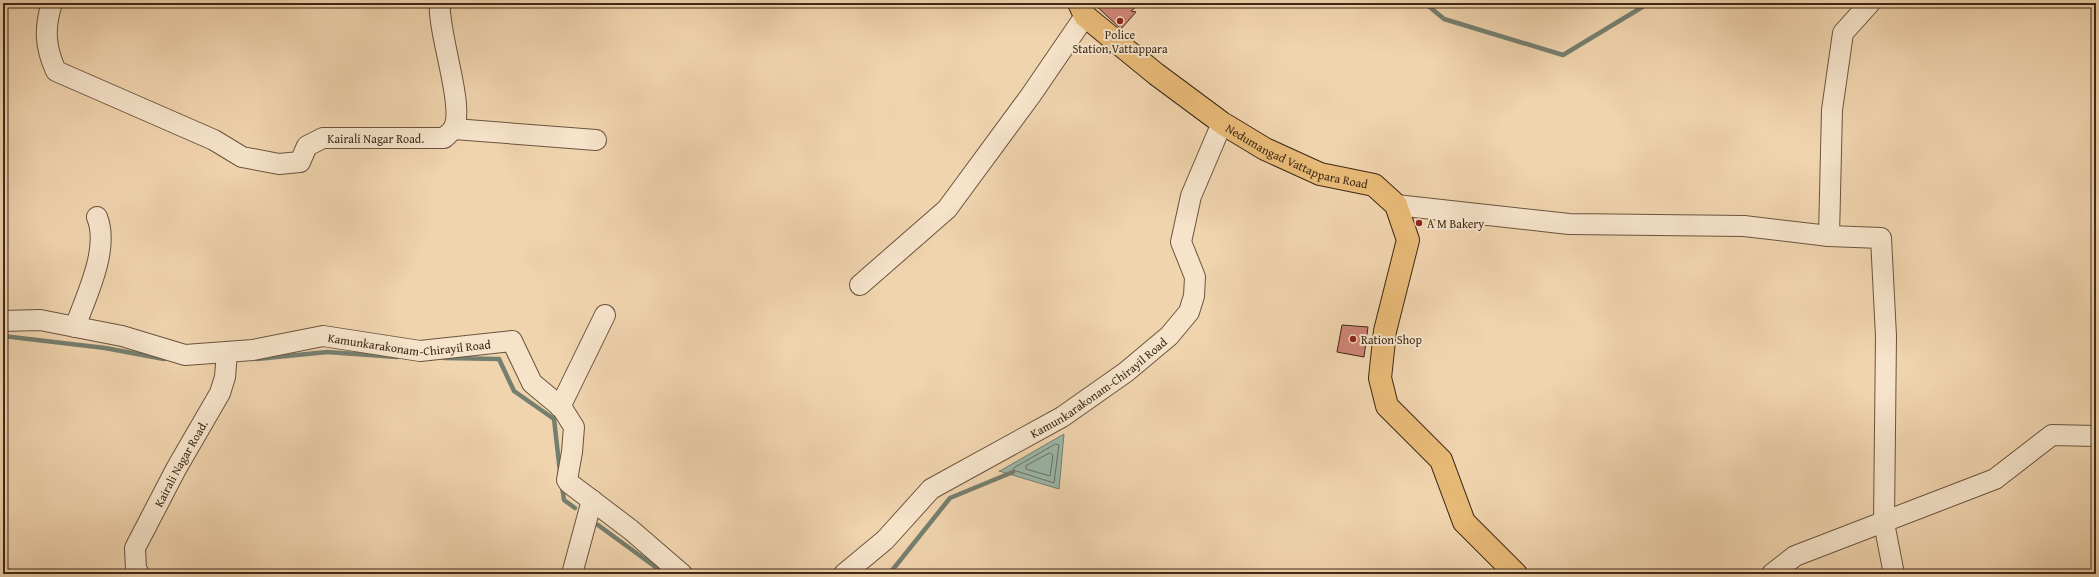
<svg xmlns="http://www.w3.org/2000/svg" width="2099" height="577" font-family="'Gentium Book Plus',serif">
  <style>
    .water { fill: #9ab8aa; stroke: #757f6f }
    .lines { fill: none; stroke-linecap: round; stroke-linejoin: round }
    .shore { stroke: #6c7060; stroke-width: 1 }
    .stream { stroke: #757f6f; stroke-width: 4.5 }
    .building { fill: #cf8576; stroke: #3e2917 }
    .minor-casing { stroke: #6a543d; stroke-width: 22 }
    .major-casing { stroke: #3e2917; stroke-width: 24 }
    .minor { stroke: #f5e3ca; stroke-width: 20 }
    .major { stroke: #e8ba77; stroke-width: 22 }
    .poi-dot { fill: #8f2418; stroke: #f5e3ca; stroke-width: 1.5 }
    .labels { text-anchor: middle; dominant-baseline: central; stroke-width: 4; stroke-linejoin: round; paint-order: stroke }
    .poi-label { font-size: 12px; fill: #3e2917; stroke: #f5e3ca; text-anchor: start }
    .street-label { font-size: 12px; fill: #3e2917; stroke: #f5e3ca }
  </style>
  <rect width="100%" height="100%" fill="#f0d4ae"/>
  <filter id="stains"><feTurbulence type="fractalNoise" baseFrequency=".005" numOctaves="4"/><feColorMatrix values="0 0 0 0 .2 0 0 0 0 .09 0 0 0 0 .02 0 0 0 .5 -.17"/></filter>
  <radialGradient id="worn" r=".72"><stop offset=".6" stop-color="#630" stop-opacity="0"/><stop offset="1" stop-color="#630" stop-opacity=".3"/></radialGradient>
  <path class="water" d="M 1064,434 L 1059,489 L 999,471 L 1000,471 Z"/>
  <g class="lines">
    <path class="shore" d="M 1056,444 L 1059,445 L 1054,483 L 1013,470 L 1014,468 Z
      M 1050,453 L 1053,455 L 1050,476 L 1026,469 L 1026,466 Z"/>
    <path class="stream" d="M 1425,3 L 1444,19 L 1563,55 L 1649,3
      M 3,336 L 105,348 L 164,359
      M 444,358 L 499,359 L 514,391 L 554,419 L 560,472
      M 257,359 L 327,352 L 397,357
      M 562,486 L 564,500 L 575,508
      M 598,525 L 665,574
      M 887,574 L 890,573 L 950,498 L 1013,472"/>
  </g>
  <path class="building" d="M 1093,3 L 1141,3 L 1131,11 L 1136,12 L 1121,29 Z
    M 1342,325 L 1368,327 L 1364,357 L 1337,352 Z"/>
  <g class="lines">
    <defs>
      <g id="minor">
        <path id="s1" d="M 52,3 C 44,28 45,47 56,71 L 214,140 L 242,157 L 279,164 L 300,162 L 307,146 L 323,138 L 444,138 C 447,135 451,132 453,129 C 466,109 437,31 440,3"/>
        <path d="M 454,129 L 596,140"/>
        <path d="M 1396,205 L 1569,224 L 1744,226 L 1829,236 L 1832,110 L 1843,33 L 1870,3"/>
        <path d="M 1829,236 L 1881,238 L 1886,336 L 1884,523 L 1894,574"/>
        <path d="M 860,285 L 947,209 L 1031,95 L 1085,16"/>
        <path id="s2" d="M 3,321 L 40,320 L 122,336 L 185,355 L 253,350 L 323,336 L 420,351 L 512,341 L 532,383 L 562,408 L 574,427 L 572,452 L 567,480 L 569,483 L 631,530 L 682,574"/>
        <path d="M 75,327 C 86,296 110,249 97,217"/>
        <path d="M 560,407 L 605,315"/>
        <path id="s3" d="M 139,574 L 136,569 L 135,548 L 176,469 L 220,393 L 225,377 L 227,352"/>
        <path d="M 572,574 L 592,500"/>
        <path id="s4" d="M 844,574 L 885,540 L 931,489 L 1062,417 L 1126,372 L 1169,336 L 1189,312 L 1194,296 L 1195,277 L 1181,242 L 1191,196 L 1222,123"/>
        <path d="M 1772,574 L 1795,556 L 1995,479 L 2052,435 L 2096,436"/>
      </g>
      <g id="major">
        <path id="s5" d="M 1079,3 L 1085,16 L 1156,74 L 1222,123 L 1265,149 L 1320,174 L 1374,185 L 1396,205 L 1408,240 L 1385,331 L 1380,378 L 1387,406 L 1441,460 L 1464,522 L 1516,574"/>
      </g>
    </defs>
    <use href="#minor" class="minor-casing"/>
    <use href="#major" class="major-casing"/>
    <use href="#minor" class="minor"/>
    <use href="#major" class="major"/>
  </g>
  <g class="poi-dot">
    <circle cx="1120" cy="21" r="4"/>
    <circle cx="1419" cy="223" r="4"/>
    <circle cx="1353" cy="339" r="4"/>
  </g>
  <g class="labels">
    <g class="poi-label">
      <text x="1120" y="34" text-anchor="middle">Police<tspan x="1120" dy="14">Station,Vattappara</tspan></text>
      <text x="1427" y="223">A M Bakery</text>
      <text x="1361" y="339">Ration Shop</text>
    </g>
    <g class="street-label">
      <text stroke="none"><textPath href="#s1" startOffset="422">Kairali Nagar Road.</textPath></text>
      <text stroke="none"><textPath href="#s5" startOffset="271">Nedumangad Vattappara Road</textPath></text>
      <text stroke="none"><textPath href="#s2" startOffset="413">Kamunkarakonam-Chirayil Road</textPath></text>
      <text stroke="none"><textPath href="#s4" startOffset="318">Kamunkarakonam-Chirayil Road</textPath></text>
      <text stroke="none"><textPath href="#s3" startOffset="123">Kairali Nagar Road.</textPath></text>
    </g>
  </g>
  <rect width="2099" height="577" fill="none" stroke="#f0d4ae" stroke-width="16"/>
  <rect x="4" y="4" width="2091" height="569" fill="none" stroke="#3e2917" stroke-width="2"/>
  <rect x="8" y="8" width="2083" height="561" fill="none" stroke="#3e2917"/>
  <rect width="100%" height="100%" filter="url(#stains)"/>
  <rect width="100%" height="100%" fill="url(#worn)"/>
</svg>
